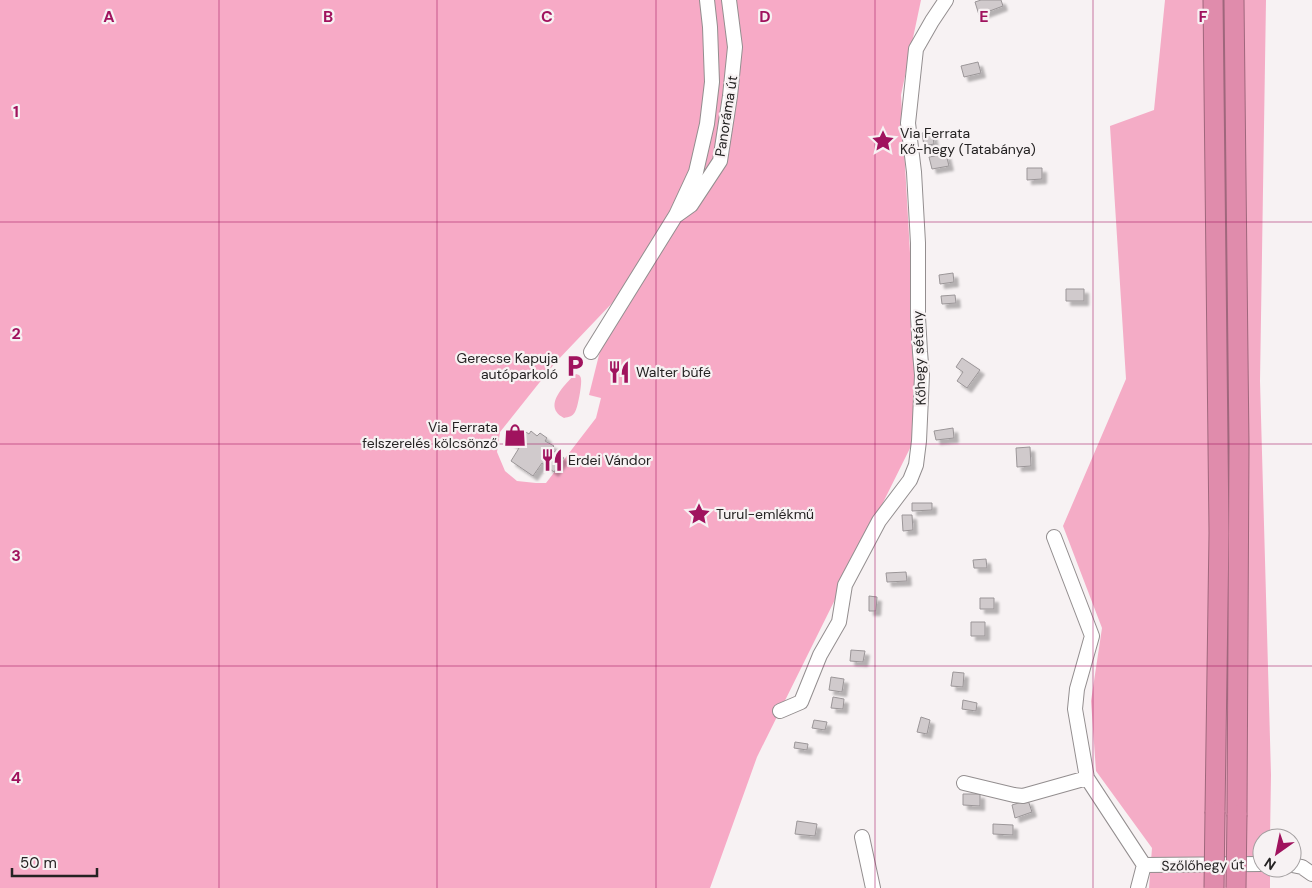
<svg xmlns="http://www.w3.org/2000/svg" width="1312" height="888" font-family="'DM Sans',sans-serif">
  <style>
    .green { fill: #f4acc6 }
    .forest { fill: #f7aac6; fill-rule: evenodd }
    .building { fill: #d0cacc; stroke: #9b9698; filter: url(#shadow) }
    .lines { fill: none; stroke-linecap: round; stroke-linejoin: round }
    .minor-casing { stroke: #938e8f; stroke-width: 16 }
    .highway-casing { stroke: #9f677c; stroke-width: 21 }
    .minor { stroke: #fff; stroke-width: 14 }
    .highway { stroke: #e08cac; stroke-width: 19 }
    .highway-bridge-casing { stroke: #9f677c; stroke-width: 21; stroke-linecap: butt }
    .highway-bridge { stroke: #e08cac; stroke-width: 19 }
    .grid { fill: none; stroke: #a0135e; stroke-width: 1; stroke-opacity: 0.55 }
    .labels { text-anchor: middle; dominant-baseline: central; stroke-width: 4.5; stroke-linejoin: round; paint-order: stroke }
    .street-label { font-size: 14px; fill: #252323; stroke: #f7f2f3 }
    .poi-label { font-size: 14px; fill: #252323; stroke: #f7f2f3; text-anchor: start }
    .grid-label { font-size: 16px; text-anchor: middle; font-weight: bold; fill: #a0135e; stroke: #f7f2f3; stroke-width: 4.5; stroke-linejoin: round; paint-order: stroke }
  </style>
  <defs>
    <filter id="shadow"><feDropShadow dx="4.5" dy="4.5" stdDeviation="1" flood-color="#0004"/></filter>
  </defs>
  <rect width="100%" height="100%" fill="#f7f2f3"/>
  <path class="green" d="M 1165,0 L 1266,0 L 1260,381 L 1271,775 L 1270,838 L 1262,838 L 1262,868 L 1270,868 L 1270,888 L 1149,888 L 1152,848 L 1096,771 L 1091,701 L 1102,628 L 1063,526 L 1126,379 L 1110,126 L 1154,110 Z
    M 576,374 L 579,375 C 580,376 581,377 581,379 C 582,384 578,407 575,412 C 573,416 569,417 564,418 C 548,410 555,397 564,386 C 568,382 571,377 576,374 Z"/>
  <path class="forest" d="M 0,0 L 921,0 L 901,95 L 920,428 L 757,757 L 710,888 L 0,888 ZM 616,299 L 627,307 L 601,347 L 589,395 L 601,398 L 596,418 L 546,483 L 536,483 L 517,481 L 505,471 L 497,452 L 500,432 L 555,363 Z"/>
  <path class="building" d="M 981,0 L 1001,0 L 1003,6 L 979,15 L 975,2 Z
    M 978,62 L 981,73 L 964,77 L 961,66 Z
    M 932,132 L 934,144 L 924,146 L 922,133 Z
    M 946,154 L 949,166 L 932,169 L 929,157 Z
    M 1027,168 L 1042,168 L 1042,179 L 1027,180 Z
    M 953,273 L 954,282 L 940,284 L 939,275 Z
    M 1066,289 L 1084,289 L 1084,301 L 1066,301 Z
    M 955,295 L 956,303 L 942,304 L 941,296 Z
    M 962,358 L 980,370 L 967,388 L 957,381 L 963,372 L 956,367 Z
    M 516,426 L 529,434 L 531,431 L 537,436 L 540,433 L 547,438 L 545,441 L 554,446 L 551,449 L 564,458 L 554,472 L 542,463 L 533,476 L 511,461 L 519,448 L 507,440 Z
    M 953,428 L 954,438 L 936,440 L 934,431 Z
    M 1030,447 L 1031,466 L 1017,467 L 1016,448 Z
    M 912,503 L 932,503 L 932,510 L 912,511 Z
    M 902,515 L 912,515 L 913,530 L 903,531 Z
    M 986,559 L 987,568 L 974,568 L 973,560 Z
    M 906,572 L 907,581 L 887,582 L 886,573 Z
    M 869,596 L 877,597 L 876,611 L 869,611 Z
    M 980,598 L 994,598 L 994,609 L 980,609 Z
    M 971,622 L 985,622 L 985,636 L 971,636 Z
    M 851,650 L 865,651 L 863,662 L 850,661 Z
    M 953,672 L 964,673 L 963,687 L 951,686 Z
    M 831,677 L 844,679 L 842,692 L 829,690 Z
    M 833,697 L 844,699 L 843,709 L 831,708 Z
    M 963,700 L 977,703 L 976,711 L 962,709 Z
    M 921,717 L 930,720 L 927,734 L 917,732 Z
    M 814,720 L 827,722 L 825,730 L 812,728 Z
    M 795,742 L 808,744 L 807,750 L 794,748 Z
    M 963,794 L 980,794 L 980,806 L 963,805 Z
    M 1028,800 L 1032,812 L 1015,818 L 1012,805 Z
    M 797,821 L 817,824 L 815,836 L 795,834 Z
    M 993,824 L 1013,825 L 1013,835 L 993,834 Z"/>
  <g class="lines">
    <defs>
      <path id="minor" d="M 677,215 L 691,205 L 720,161 L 730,96 L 735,47 L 729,0
        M 591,352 L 676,215 L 696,172 L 707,124 L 712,82 L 710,27 L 707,0
        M 1054,537 L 1092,636 L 1077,689 L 1075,709 L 1087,778
        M 780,711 L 801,702 L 820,655 L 839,622 L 845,585 L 879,521 L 910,480 L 916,465 L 919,441 L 922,375 L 920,352 L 918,317 L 918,243 L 914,172 L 908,123 L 909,114 L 916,49 L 932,21 L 946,0
        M 964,783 L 1014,795 L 1023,796 L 1087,778 L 1144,865
        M 862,837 L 873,888
        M 1144,865 L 1262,864
        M 1292,865 L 1302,867 L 1312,874
        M 1138,888 L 1144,865"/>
      <path id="highway" d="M 1213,0 L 1219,533 L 1215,812
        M 1234,0 L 1239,446 L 1237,815"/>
    </defs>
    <use href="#minor" class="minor-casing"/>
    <use href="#highway" class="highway-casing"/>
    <use href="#minor" class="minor"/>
    <use href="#highway" class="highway"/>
    <defs>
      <path id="highway-bridge" d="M 1214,888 L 1215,812
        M 1236,888 L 1237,815"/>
    </defs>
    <use href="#highway-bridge" class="highway-bridge-casing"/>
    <use href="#highway-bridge" class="highway-bridge"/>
  </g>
  <path class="grid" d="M 219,0 L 219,888M 437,0 L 437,888M 656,0 L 656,888M 875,0 L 875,888M 1093,0 L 1093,888M 0,222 L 1312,222M 0,444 L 1312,444M 0,666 L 1312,666"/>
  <defs>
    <symbol id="sight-bare" viewBox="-9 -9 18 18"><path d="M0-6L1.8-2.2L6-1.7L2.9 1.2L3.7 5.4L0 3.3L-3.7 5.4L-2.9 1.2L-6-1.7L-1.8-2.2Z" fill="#a0135e" stroke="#f7f2f3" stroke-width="2.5" paint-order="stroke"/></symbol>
    <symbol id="parking-bare" viewBox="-9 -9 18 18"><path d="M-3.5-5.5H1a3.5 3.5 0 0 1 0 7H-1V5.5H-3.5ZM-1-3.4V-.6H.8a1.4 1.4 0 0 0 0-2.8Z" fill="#a0135e" stroke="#f7f2f3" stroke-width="2.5" paint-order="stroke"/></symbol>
    <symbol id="restaurant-bare" viewBox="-9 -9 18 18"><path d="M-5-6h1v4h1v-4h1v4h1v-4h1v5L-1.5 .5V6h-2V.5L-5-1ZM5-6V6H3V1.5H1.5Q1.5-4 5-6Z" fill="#a0135e" stroke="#f7f2f3" stroke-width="2.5" paint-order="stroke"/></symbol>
    <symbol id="shop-bare" viewBox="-9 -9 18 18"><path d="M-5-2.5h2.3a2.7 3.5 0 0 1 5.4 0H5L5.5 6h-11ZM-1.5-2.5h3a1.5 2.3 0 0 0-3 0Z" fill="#a0135e" stroke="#f7f2f3" stroke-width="2.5" paint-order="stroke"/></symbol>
  </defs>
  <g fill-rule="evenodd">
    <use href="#sight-bare" x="867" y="125" width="32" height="32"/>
    <use href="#parking-bare" x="559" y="350" width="32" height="32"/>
    <use href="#restaurant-bare" x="603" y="356" width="32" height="32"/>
    <use href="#shop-bare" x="499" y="419" width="32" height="32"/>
    <use href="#restaurant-bare" x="536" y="444" width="32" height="32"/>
    <use href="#sight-bare" x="683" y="498" width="32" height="32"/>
  </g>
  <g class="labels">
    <g class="street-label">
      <text transform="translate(726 116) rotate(-81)">Panoráma út</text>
      <text transform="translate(919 358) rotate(-92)">Kőhegy sétány</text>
      <text transform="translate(1203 865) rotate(-1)">Szőlőhegy út</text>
    </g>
    <g class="poi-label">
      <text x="900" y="133">Via Ferrata<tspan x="900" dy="16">Kő-hegy (Tatabánya)</tspan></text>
      <text x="558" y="358" text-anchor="end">Gerecse Kapuja<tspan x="558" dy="16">autóparkoló</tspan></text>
      <text x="636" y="372">Walter büfé</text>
      <text x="498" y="427" text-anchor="end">Via Ferrata<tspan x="498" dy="16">felszerelés kölcsönző</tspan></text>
      <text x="568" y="460">Erdei Vándor</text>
      <text x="716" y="514">Turul-emlékmű</text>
    </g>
  </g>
  <g class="grid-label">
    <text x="109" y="22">A</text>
    <text x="328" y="22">B</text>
    <text x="547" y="22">C</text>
    <text x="765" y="22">D</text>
    <text x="984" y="22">E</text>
    <text x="1203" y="22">F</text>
    <text x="16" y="117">1</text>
    <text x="16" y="339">2</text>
    <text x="16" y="561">3</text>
    <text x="16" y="783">4</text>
  </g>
  <g transform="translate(1277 853) rotate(213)"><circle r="24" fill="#f7f2f3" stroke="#a39fa0"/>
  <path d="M0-4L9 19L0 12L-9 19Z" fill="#a0135e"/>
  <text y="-8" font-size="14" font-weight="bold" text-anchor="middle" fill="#252323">N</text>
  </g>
  <path d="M12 868v8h85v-8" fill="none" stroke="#252323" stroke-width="2.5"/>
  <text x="20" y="868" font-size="15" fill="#252323" stroke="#f7f2f3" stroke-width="4" paint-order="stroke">50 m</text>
</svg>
